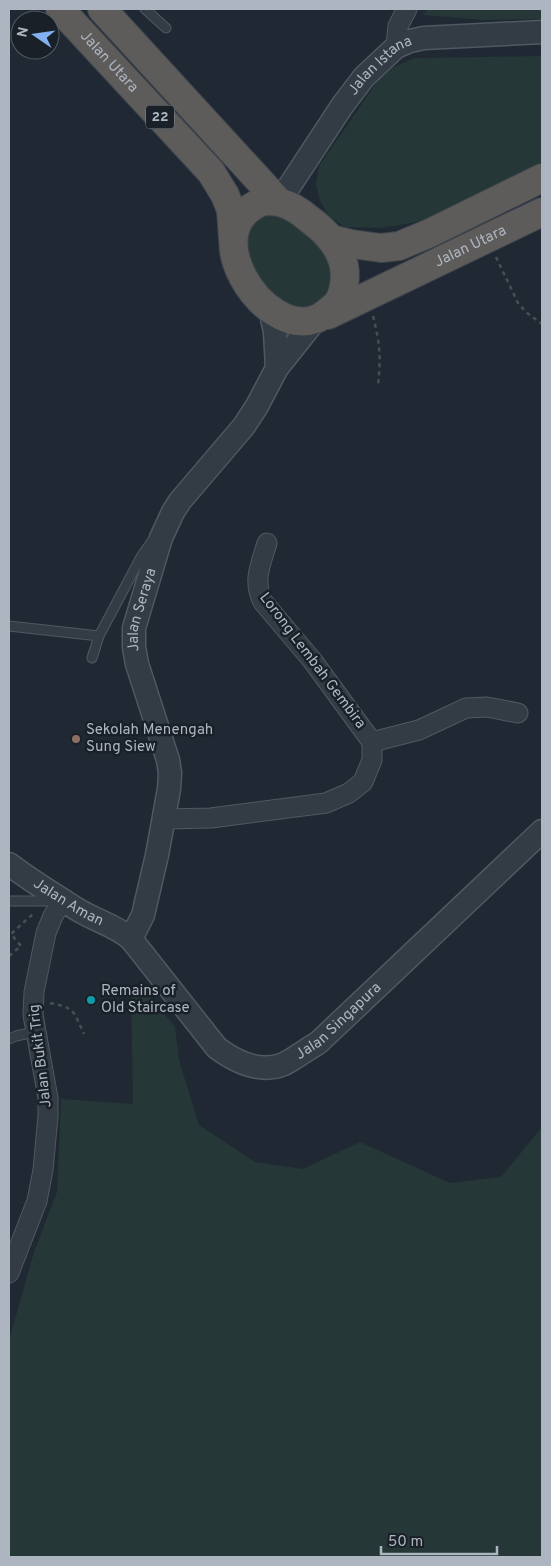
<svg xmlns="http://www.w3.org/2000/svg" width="551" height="1566" font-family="Overpass,sans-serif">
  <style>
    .green { fill: #253736 }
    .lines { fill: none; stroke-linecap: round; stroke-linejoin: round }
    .service-casing { stroke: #505862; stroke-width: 11 }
    .minor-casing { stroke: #505862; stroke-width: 21 }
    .tertiary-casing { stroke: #505862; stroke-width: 25 }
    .trunk-casing { stroke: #3e454e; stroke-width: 30 }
    .path { stroke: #415254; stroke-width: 2.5; stroke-dasharray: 4 4; stroke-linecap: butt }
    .service { stroke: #333b44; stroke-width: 9 }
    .minor { stroke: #333b44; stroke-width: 19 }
    .tertiary { stroke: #333b44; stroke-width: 22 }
    .trunk { stroke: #5e5c5a; stroke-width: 28 }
    .education-dot { fill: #8d6e63; stroke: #192028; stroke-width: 2 }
    .culture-dot { fill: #0f9aa8; stroke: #192028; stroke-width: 2 }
    .labels { text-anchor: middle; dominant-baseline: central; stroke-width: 5; stroke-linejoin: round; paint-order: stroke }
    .shield { fill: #192028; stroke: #818893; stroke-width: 1 }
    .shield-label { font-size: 14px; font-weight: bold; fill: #adb5c1 }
    .street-label { font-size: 15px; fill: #adb5c1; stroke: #192028 }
    .poi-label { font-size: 15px; fill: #adb5c1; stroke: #192028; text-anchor: start }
  </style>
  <rect width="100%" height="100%" fill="#202933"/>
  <path class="green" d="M 428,9 L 542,9 L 542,19 L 484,20 L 423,15 Z
    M 542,56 L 542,162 L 436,216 L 412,223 L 380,228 L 345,227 L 329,216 L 320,201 L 316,184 L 319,166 L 379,79 L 394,67 L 415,58 Z
    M 270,214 C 296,219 328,245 332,273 C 333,279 332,286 331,292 L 309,310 L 286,306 L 249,270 L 242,234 L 263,215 Z
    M 131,989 L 147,993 L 175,1027 L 179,1060 L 199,1125 L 255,1162 L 303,1169 L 360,1142 L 450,1183 L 501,1177 L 542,1127 L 542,1557 L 9,1557 L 9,1340 L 34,1252 L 57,1192 L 61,1099 L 133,1104 Z"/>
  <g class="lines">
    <defs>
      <path id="service" d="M 145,9 L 166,28
        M 9,626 L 99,636
        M 92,658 L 99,636 L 141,557 L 152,541
        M 9,901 L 53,901
        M 9,1039 L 16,1036 L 35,1032"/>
      <path id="minor" d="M 396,47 L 398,26 L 407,9
        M 372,742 L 419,730 L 466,708 L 487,707 L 518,713
        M 165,819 L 211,818 L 326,803 L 349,793 L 363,782 L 372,760 L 372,742 L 312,660 L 263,602 C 252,581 261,564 267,543
        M 9,1273 L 37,1201 L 43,1170 L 48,1116 L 48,1098 L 33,1015 L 34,992 L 46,933 L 53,916 L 63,900"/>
      <g id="tertiary">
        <path id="s1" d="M 279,202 L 342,106 L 364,77 L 396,47 L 410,41 L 424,38 L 542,32"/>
        <path d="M 270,309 L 275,332 L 277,368"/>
        <path id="s2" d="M 9,864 C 31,881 56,896 80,911 C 97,921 116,926 131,939 L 217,1048 C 236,1062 260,1074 284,1064 C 296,1058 307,1049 318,1043 L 542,831"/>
        <path id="s3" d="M 131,939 L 143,915 L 157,855 L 169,789 L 170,773 L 168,760 L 137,664 L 134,647 L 134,628 L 161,538 L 173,512 L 180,501 L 244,426 L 257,406 L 277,368 L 316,319"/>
      </g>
      <g id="trunk">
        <path id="s4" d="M 60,9 L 211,172 L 225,195 L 231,210 L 233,239"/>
        <path d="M 102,9 L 279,202"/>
        <path d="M 264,201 C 269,201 275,201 279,202 C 290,205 301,212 309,219 C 331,235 349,257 344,285 C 343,292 340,301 335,306 C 329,310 323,317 316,319 C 263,339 192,227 264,201 Z"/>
        <path d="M 331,239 L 352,244 L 381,248 L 399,246 L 430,233 L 542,178"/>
        <path id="s5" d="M 328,315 L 542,212"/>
      </g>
    </defs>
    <use href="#service" class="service-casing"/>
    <use href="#minor" class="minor-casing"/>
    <use href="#tertiary" class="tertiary-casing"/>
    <use href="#trunk" class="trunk-casing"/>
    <path class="path" d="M 496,257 L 518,303 L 527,313 L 542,324
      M 373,316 C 380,344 381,356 378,385
      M 9,956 L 21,946 L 11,934 L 34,913
      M 50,1003 C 76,1008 73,1011 84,1034"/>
    <use href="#service" class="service"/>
    <use href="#minor" class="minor"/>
    <use href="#tertiary" class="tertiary"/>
    <use href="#trunk" class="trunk"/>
  </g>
  <circle class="education-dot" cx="76" cy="739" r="5"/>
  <circle class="culture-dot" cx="91" cy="1000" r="5"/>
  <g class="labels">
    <rect class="shield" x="146" y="105.5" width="28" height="23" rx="4"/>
    <g class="shield-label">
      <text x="160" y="117">22</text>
    </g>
    <g class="street-label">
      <text stroke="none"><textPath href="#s4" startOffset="72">Jalan Utara</textPath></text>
      <text stroke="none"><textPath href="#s1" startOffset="171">Jalan Istana</textPath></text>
      <text stroke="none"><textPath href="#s5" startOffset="158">Jalan Utara</textPath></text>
      <text stroke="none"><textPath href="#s3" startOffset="341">Jalan Seraya</textPath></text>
      <text transform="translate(312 661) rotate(53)">Lorong Lembah Gembira</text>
      <text stroke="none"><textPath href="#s2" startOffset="71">Jalan Aman</textPath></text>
      <text stroke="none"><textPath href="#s2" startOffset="424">Jalan Singapura</textPath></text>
      <text transform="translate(41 1056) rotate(-97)">Jalan Bukit Trig</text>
    </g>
    <g class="poi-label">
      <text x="86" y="730">Sekolah Menengah<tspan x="86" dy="17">Sung Siew</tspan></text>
      <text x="101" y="991">Remains of<tspan x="101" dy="17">Old Staircase</tspan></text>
    </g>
  </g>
  <rect width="551" height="1566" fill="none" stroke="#adb5c1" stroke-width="20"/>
  <g transform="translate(35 35) rotate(283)"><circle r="24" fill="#192028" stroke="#545c65"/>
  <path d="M0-4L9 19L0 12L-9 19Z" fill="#83b0f0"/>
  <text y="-8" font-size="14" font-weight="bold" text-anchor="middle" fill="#adb5c1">N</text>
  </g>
  <path d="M381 1546v8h116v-8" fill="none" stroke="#adb5c1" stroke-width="2.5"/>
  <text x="388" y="1546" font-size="15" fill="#adb5c1" stroke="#192028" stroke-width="4" paint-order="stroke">50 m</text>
</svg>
